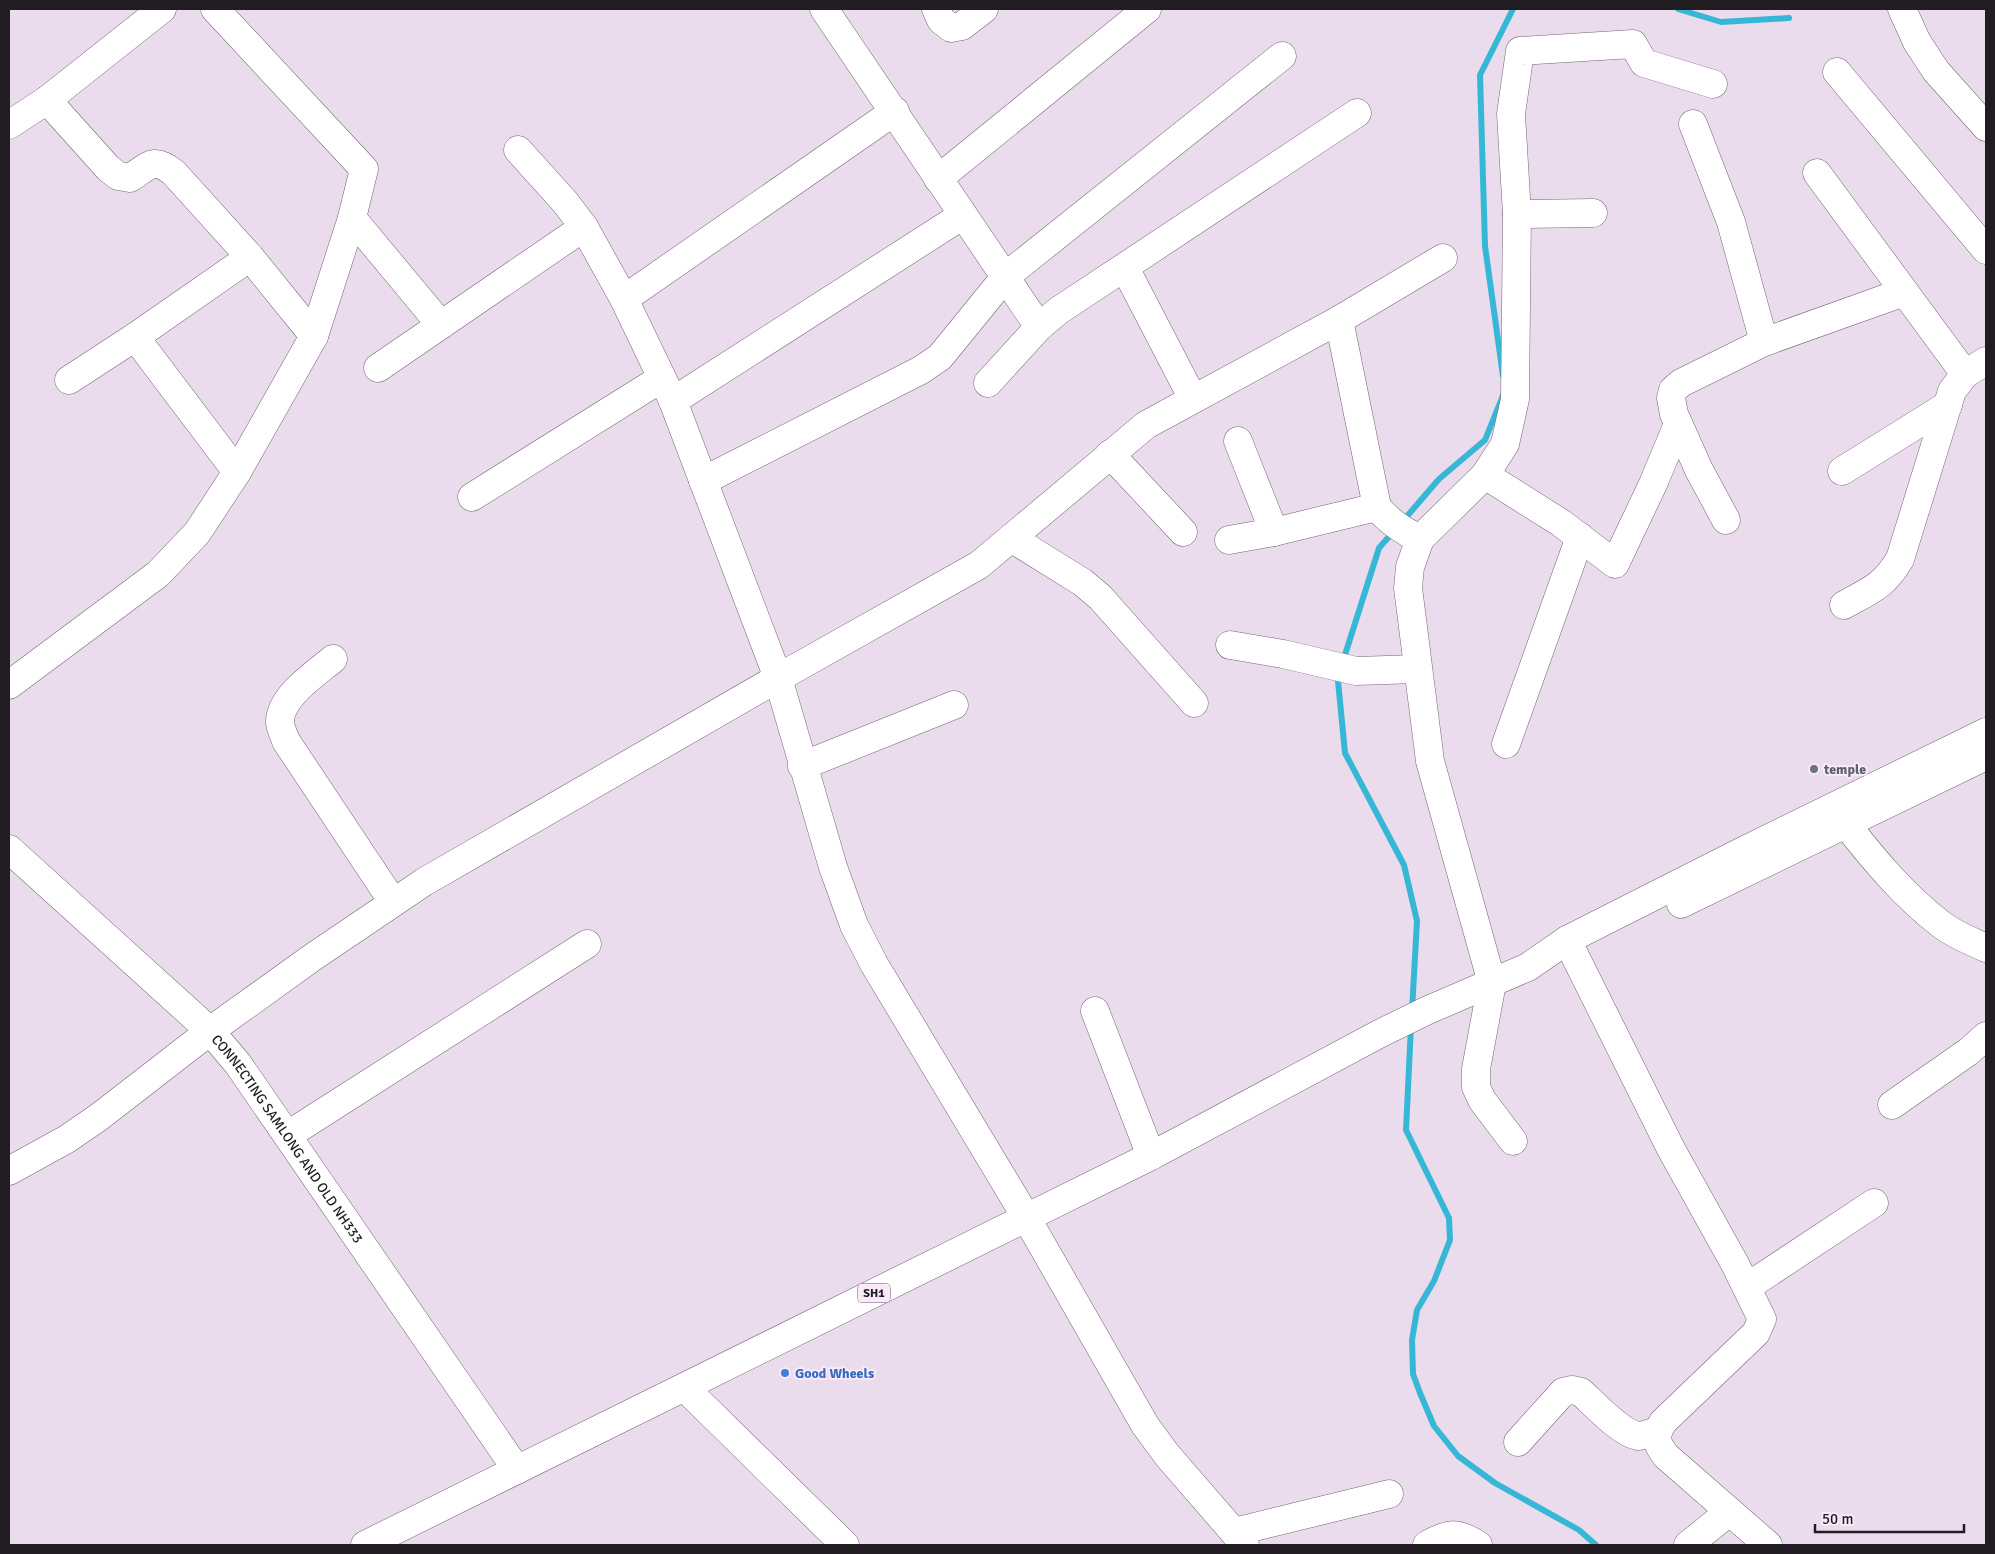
<svg xmlns="http://www.w3.org/2000/svg" width="1995" height="1554" font-family="Signika,sans-serif">
  <style>
    .lines { fill: none; stroke-linecap: round; stroke-linejoin: round }
    .stream { stroke: #37b7d6; stroke-width: 6 }
    .minor-casing { stroke: #736674; stroke-width: 29 }
    .major-casing { stroke: #736674; stroke-width: 29 }
    .minor { stroke: #fff; stroke-width: 28 }
    .major { stroke: #fff; stroke-width: 28 }
    .worship-dot { fill: #6b7280; stroke: #f9e9fa; stroke-width: 2 }
    .shop-dot { fill: #3f7fe0; stroke: #f9e9fa; stroke-width: 2 }
    .labels { text-anchor: middle; dominant-baseline: central; stroke-width: 4; stroke-linejoin: round; paint-order: stroke }
    .shield { fill: #f9e9fa; stroke: #625a63; stroke-width: 1 }
    .shield-label { font-size: 12px; font-weight: bold; fill: #211c22 }
    .worship-label { font-size: 14px; font-weight: bold; fill: #5b616d; stroke: #f9e9fa; text-anchor: start }
    .street-label { font-size: 14px; fill: #211c22; stroke: #f9e9fa }
    .shop-label { font-size: 14px; font-weight: bold; fill: #366cbe; stroke: #f9e9fa; text-anchor: start }
  </style>
  <rect width="100%" height="100%" fill="#ebdced"/>
  <g class="lines">
    <path class="stream" d="M 1678,9 L 1721,22 L 1789,18
      M 1503,376 L 1485,246 L 1480,75 L 1513,9
      M 1402,522 L 1439,479 L 1485,440 L 1504,393
      M 1343,661 L 1379,548 L 1393,532
      M 1340,673 L 1338,681 L 1345,753 L 1404,865 L 1417,921 L 1412,1011
      M 1411,1026 L 1406,1130 L 1449,1218 L 1450,1240 L 1434,1281 L 1417,1310 L 1412,1340 L 1413,1374 L 1420,1393 L 1434,1426 L 1458,1456 L 1495,1483 L 1579,1530 L 1596,1545"/>
    <defs>
      <g id="minor">
        <path d="M 215,9 L 364,169 L 352,218"/>
        <path d="M 824,9 L 1039,327"/>
        <path d="M 936,9 L 941,20 L 951,28 L 962,26 L 984,9"/>
        <path d="M 1902,9 L 1917,42 L 1936,71 L 1986,127"/>
        <path d="M 1837,72 L 1986,250"/>
        <path d="M 47,100 L 108,168 L 118,176 L 130,178 C 149,166 153,156 174,173 L 250,257 L 314,336"/>
        <path d="M 1693,124 L 1731,222 L 1764,342"/>
        <path d="M 9,125 L 47,100 L 162,9"/>
        <path d="M 518,150 L 565,202 L 584,227 L 624,299 L 673,401 L 778,678 L 833,867 L 854,925 L 874,964 L 1026,1217 L 1145,1425 L 1167,1455 L 1245,1545"/>
        <path d="M 1817,173 L 1965,374"/>
        <path d="M 938,179 L 1147,9"/>
        <path d="M 1517,214 L 1593,213"/>
        <path d="M 1125,268 L 1193,399"/>
        <path d="M 624,299 L 895,111"/>
        <path d="M 1339,320 L 1377,507 C 1389,522 1403,531 1420,539"/>
        <path d="M 135,337 L 237,472"/>
        <path d="M 378,368 L 584,227"/>
        <path d="M 69,380 L 135,337 L 250,257"/>
        <path d="M 988,383 L 1039,327 L 1058,311 L 1357,113"/>
        <path d="M 673,401 L 963,215"/>
        <path d="M 1238,441 L 1274,532"/>
        <path d="M 1110,454 L 1183,532"/>
        <path d="M 1842,471 L 1948,405"/>
        <path d="M 1485,475 L 1561,523 L 1615,564 L 1653,484 L 1678,424"/>
        <path d="M 703,481 L 921,370 L 940,357 L 1006,276 L 1282,56"/>
        <path d="M 472,497 L 662,378"/>
        <path d="M 1726,520 L 1699,470 L 1674,414 L 1671,398 L 1673,390 L 1681,383 L 1764,342 L 1904,292"/>
        <path d="M 1011,538 L 1082,582 L 1100,597 L 1194,703"/>
        <path d="M 1229,540 L 1274,532 L 1377,507"/>
        <path d="M 1844,605 C 1871,590 1884,586 1900,559 L 1952,391 L 1965,374 L 1986,361"/>
        <path d="M 1230,645 L 1283,654 L 1356,671 L 1417,669"/>
        <path d="M 333,659 C 315,674 280,697 280,722 C 280,728 284,735 286,741 L 393,902"/>
        <path d="M 9,685 L 158,574 L 197,533 L 237,472 L 314,336 L 352,218 L 441,325"/>
        <path d="M 1506,744 L 1580,537"/>
        <path d="M 802,766 L 954,705"/>
        <path d="M 1846,824 C 1874,860 1905,897 1942,925 C 1955,935 1971,941 1986,948"/>
        <path id="s1" d="M 9,849 L 210,1031 L 238,1064 L 517,1470"/>
        <path d="M 1567,940 L 1671,1149 L 1735,1264 L 1762,1319 L 1756,1333 L 1663,1422 C 1654,1437 1656,1443 1666,1456 L 1768,1545"/>
        <path d="M 1095,1011 L 1151,1156"/>
        <path d="M 1892,1105 L 1968,1052 L 1986,1036"/>
        <path d="M 288,1135 L 587,944"/>
        <path d="M 1513,1141 L 1482,1100 L 1476,1087 L 1476,1069 L 1492,983 L 1430,761 L 1408,588 L 1410,567 L 1420,539 L 1485,475 L 1505,444 L 1515,399 L 1517,214 L 1511,114 L 1520,51 L 1633,44 L 1644,63 L 1713,84"/>
        <path d="M 9,1171 L 67,1139 L 99,1117 L 210,1031 L 313,957 L 424,882 L 778,678 L 979,565 L 1146,425 L 1339,320 L 1443,258"/>
        <path d="M 1747,1287 L 1874,1203"/>
        <path d="M 685,1388 L 845,1545"/>
        <path d="M 1518,1442 L 1563,1392 L 1572,1390 L 1581,1392 C 1594,1404 1621,1433 1638,1436 C 1644,1436 1652,1432 1658,1431"/>
        <path d="M 1234,1532 L 1389,1494"/>
        <path d="M 1427,1545 C 1448,1533 1457,1531 1478,1545"/>
        <path d="M 1688,1545 L 1729,1512"/>
      </g>
      <path id="major" d="M 1681,904 L 1986,756
        M 365,1545 L 1151,1156 L 1379,1034 L 1428,1010 L 1528,967 L 1567,940 L 1743,851 L 1986,732"/>
    </defs>
    <use href="#minor" class="minor-casing"/>
    <use href="#major" class="major-casing"/>
    <use href="#minor" class="minor"/>
    <use href="#major" class="major"/>
  </g>
  <circle class="worship-dot" cx="1814" cy="769" r="5"/>
  <circle class="shop-dot" cx="785" cy="1373" r="5"/>
  <g class="labels">
    <rect class="shield" x="858" y="1283.5" width="32" height="19" rx="4"/>
    <g class="shield-label">
      <text x="874" y="1293">SH1</text>
    </g>
    <g class="worship-label">
      <text x="1824" y="769">temple</text>
    </g>
    <g class="street-label">
      <text stroke="none"><textPath href="#s1" startOffset="404">CONNECTING SAMLONG AND OLD NH333</textPath></text>
    </g>
    <g class="shop-label">
      <text x="795" y="1373">Good Wheels</text>
    </g>
  </g>
  <rect width="1995" height="1554" fill="none" stroke="#211c22" stroke-width="20"/>
  <path d="M1815 1524v8h149v-8" fill="none" stroke="#211c22" stroke-width="2.5"/>
  <text x="1822" y="1524" font-size="15" fill="#211c22" stroke="#f9e9fa" stroke-width="4" paint-order="stroke">50 m</text>
</svg>
